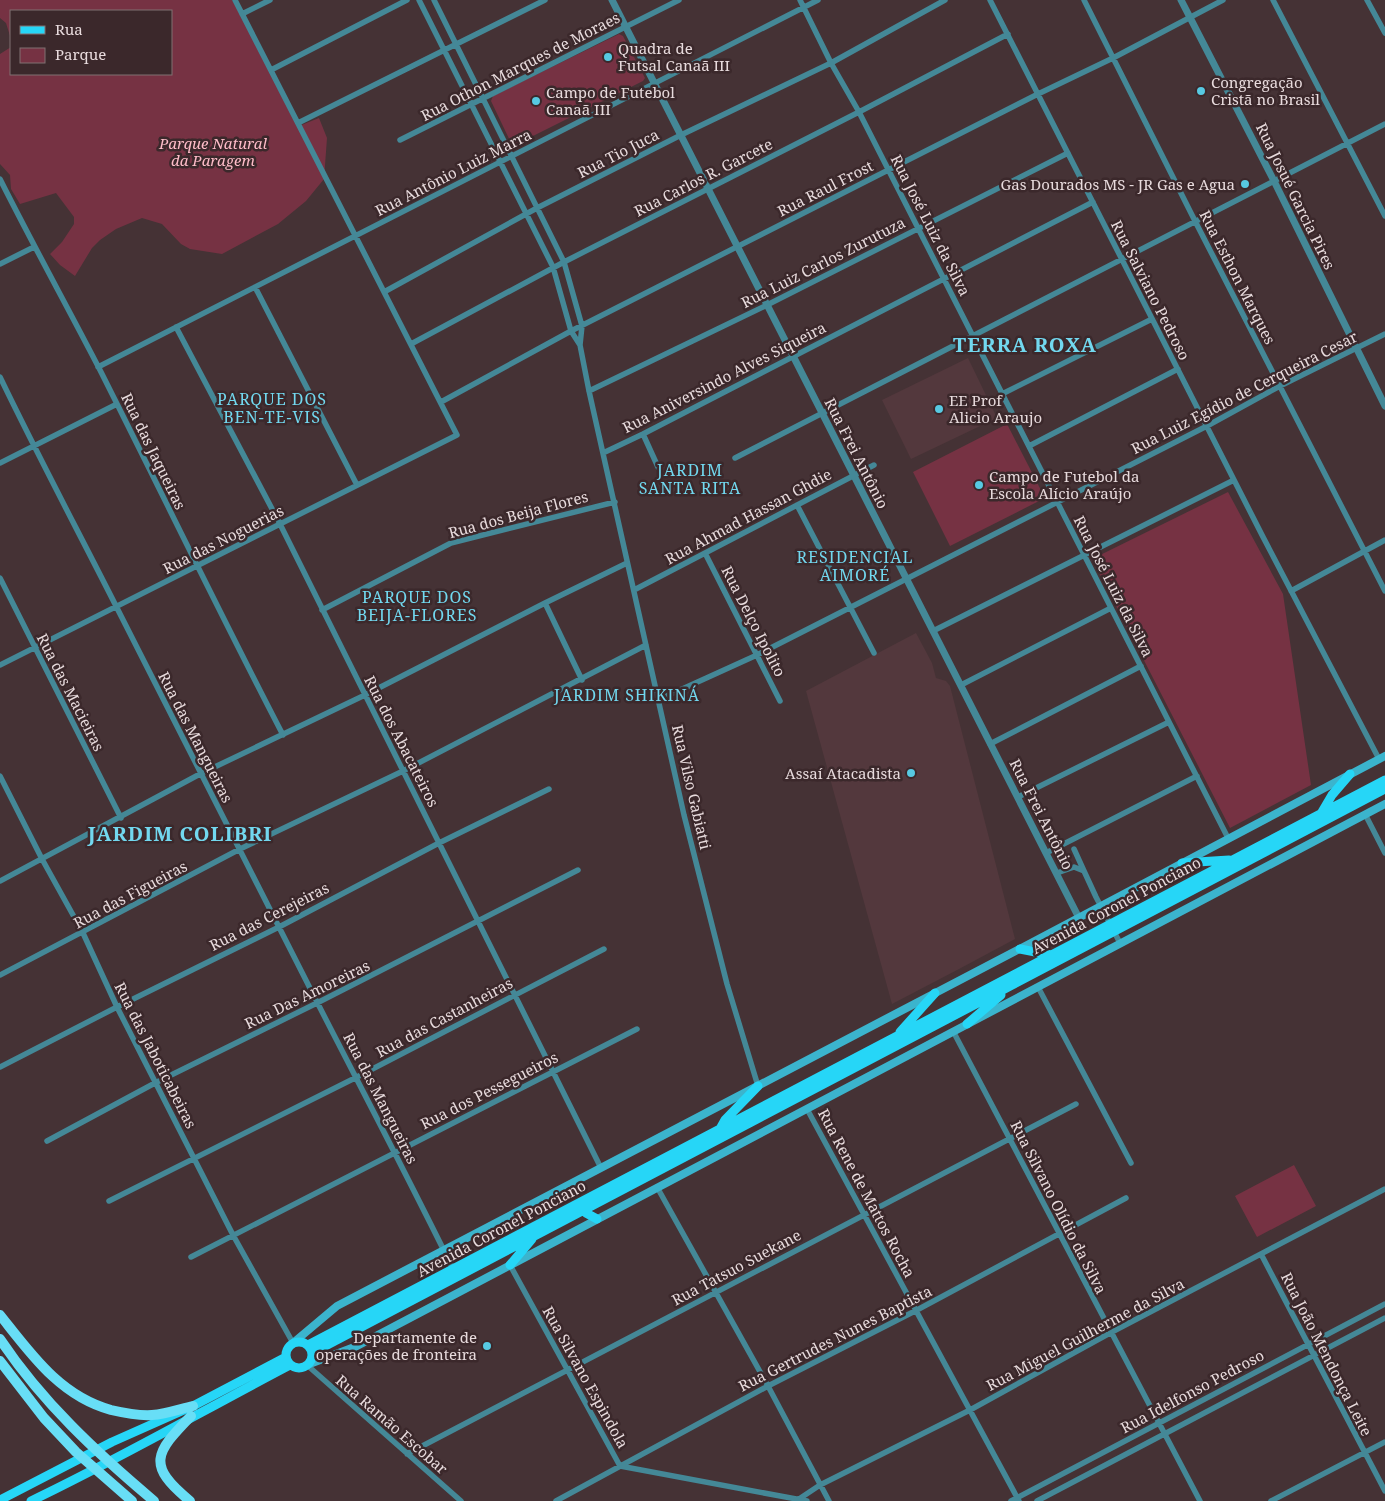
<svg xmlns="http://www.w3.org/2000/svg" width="1385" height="1501" font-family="'Noto Serif',serif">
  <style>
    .built { fill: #53383d }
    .green { fill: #763243 }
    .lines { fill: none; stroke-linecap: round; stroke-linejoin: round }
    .minor { stroke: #448897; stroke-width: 5.5 }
    .tertiary { stroke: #448897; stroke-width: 7 }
    .secondary { stroke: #3bb4cd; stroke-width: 8 }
    .primary { stroke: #26d6f7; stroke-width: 9 }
    .trunk { stroke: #68def6; stroke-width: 10 }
    .poi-dot { fill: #57c9e2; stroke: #3b282b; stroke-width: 2 }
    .labels { text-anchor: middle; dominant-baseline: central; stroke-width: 5; stroke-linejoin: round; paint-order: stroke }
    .poi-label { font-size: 15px; fill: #e8dbdd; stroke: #3b282b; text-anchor: start }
    .street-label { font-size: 15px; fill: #e8dbdd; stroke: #3b282b }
    .park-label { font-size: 15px; font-style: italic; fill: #febcc8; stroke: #3b282b }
    .neighbourhood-label { font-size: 16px; letter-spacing: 1px; fill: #72d8ef; stroke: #3b282b }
    .district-label { font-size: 20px; font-weight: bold; letter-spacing: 1px; fill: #72d8ef; stroke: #3b282b }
  </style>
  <rect width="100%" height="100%" fill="#453235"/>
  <path class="built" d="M 968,358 L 997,418 L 911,459 L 882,400 Z
    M 916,633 L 932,663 L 936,678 L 946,681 L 950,686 L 1015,939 L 959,969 L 892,1004 L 806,691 Z"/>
  <path class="green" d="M 0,0 L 232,0 L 243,18 L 299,126 L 319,118 L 327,138 L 324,179 L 306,201 L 278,224 L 222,254 L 190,249 L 181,244 L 162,224 L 142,218 L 116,229 L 100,240 L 92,248 L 75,276 L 60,265 L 50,254 L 62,242 L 74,224 L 74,217 L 56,193 L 20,204 L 11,189 L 10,175 L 0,164 L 0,54 L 11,47 L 11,74 L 171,74 L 171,11 L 11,11 L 11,39 L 6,23 L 0,18 Z
    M 619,34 L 623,36 L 645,78 L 643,81 L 515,145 L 512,145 L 491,101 L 493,96 Z
    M 1007,424 L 1045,498 L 950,546 L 913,472 Z
    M 1228,492 L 1283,594 L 1311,785 L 1230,828 L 1092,559 Z
    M 1294,1165 L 1316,1206 L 1257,1237 L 1235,1196 Z"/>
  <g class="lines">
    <path class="minor" d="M 419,0 L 553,267 L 571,331 L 580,345
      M 434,0 L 564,262 L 582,326 L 580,345 L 589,391 L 684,815 L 727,984 L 758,1086
      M 800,0 L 831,63 L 859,112 L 1228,838
      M 990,0 L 1262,535 L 1379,759
      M 1084,0 L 1195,221 L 1385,591
      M 1273,0 L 1385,216
      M 1367,0 L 1385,33
      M 242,14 L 270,0
      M 271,70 L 407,0
      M 298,123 L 545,0
      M 400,140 L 679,0
      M 0,179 C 32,243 67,306 100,370 C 161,491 220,614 283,735
      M 0,264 L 34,247
      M 255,287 L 357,485
      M 384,292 L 537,208 L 681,135 L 831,63 L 945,0
      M 176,327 L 280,524 L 601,1168
      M 411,344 L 564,262 L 859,112 L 1008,34
      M 98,367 L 818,0
      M 0,377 C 37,454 77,529 116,606 C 183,737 249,869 316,1000 C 362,1090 409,1179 453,1269
      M 589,391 L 767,305 L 1068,153
      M 1002,394 L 1152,319
      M 441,402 L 571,331 L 1038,94 L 1113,58 L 1223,0
      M 643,434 L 658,467
      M 1029,446 L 1178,369
      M 603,453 L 643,434 L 1093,202
      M 735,458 L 1385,124
      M 0,463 L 117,404
      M 797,505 L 874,653
      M 705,553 L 780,701
      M 0,578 L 121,818
      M 634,590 L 874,465
      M 1291,591 L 1385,540
      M 545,603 L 582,680
      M 322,610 L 451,543 L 615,502
      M 933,631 L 1234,480
      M 0,665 L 457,435 L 235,0
      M 961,685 L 1111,608
      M 658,700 L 757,655 L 1207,426 L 1280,386 L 1385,334
      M 990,744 L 1141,666
      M 0,776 L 42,859 L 83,933 L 117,1007 L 233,1235 L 293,1343
      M 1018,797 L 1169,722
      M 1365,814 L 1385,853
      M 1074,849 L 1084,871
      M 1046,853 L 1197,776
      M 1057,873 L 1074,867 L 1084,871 L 1096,897 L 1120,943
      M 0,881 L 200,774 L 365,695 L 545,603 L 627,563
      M 0,975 L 240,849 L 403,771 L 646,645
      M 1038,987 L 1131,1163
      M 953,1031 L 1200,1501
      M 0,1067 L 117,1007 L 279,927 L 439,843 L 549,789
      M 807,1109 L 1019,1501
      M 47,1141 L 155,1083 L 317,1003 L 578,870
      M 657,1187 L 768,1386 L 829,1501
      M 109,1201 L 357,1077 L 604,949
      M 1261,1254 L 1385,1491
      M 191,1257 L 637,1029
      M 510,1265 L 620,1466 L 807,1501
      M 307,1365 L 461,1501
      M 407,1454 L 1076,1104
      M 556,1501 L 768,1386 L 917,1310 L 1126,1198
      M 796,1501 L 820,1485 L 970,1410 L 1110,1333 L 1385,1189
      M 1011,1501 L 1385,1304
      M 1037,1501 L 1385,1318
      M 1271,1501 L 1385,1442"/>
    <path class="tertiary" d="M 612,0 L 1079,918
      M 1181,0 L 1274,181 L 1385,406"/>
    <path class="secondary" d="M 293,1343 L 337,1306 C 688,1125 1036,940 1385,756
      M 307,1365 L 357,1346 L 1385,804"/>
    <path class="primary" d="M 1322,812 L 1332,795 L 1350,774
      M 1182,863 L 1229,860
      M 1020,949 L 1051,955
      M 967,1024 L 1001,995
      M 900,1032 L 935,993
      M 720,1129 L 725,1120 L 758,1086
      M 583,1206 L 586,1213 L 597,1219
      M 510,1265 L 532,1239
      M286 1355a13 13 0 1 1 26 0a13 13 0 1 1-26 0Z
      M 308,1345 L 1385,780
      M 312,1353 L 1385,789
      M 0,1500 L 112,1442 L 193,1406 L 286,1357
      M 31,1501 C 119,1459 204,1410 290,1365"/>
    <path class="trunk" d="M 0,1315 C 31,1354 60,1396 111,1410 C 124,1413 138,1416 152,1415 C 166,1414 180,1409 193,1406
      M 0,1339 C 42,1402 97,1453 154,1501
      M 0,1361 L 44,1418 L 76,1452 L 132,1501
      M 190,1501 C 146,1465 155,1453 191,1416"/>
  </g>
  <g class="poi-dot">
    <circle cx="608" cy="57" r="5"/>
    <circle cx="1201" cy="91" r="5"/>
    <circle cx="536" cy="101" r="5"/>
    <circle cx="1245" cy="184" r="5"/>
    <circle cx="939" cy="409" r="5"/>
    <circle cx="979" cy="485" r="5"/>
    <circle cx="911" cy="773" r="5"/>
    <circle cx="487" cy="1346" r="5"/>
  </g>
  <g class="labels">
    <g class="poi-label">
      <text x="618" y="48">Quadra de<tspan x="618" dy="17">Futsal Canaã III</tspan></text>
      <text x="1211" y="82">Congregação<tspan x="1211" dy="17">Cristã no Brasil</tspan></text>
      <text x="546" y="92">Campo de Futebol<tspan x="546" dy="17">Canaã III</tspan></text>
      <text x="1235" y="184" text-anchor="end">Gas Dourados MS - JR Gas e Agua</text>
      <text x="949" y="400">EE Prof<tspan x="949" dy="17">Alicio Araujo</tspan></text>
      <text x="989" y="476">Campo de Futebol da<tspan x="989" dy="17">Escola Alício Araújo</tspan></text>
      <text x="901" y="773" text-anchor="end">Assaí Atacadista</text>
      <text x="477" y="1337" text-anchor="end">Departamente de<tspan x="477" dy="17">operações de fronteira</tspan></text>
    </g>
    <g class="street-label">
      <text transform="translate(520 66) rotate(-27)">Rua Othon Marques de Moraes</text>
      <text transform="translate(618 153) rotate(-27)">Rua Tio Juca</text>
      <text transform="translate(453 172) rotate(-27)">Rua Antônio Luiz Marra</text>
      <text transform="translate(703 177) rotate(-27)">Rua Carlos R. Garcete</text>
      <text transform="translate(825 188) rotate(-27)">Rua Raul Frost</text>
      <text transform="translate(1296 196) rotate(64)">Rua Josué Garcia Pires</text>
      <text transform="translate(931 225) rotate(63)">Rua José Luiz da Silva</text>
      <text transform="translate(823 262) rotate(-27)">Rua Luiz Carlos Zurutuza</text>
      <text transform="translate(1238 277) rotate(63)">Rua Esthon Marques</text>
      <text transform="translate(1151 290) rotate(63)">Rua Salviano Pedroso</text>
      <text transform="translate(724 377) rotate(-27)">Rua Aniversindo Alves Siqueira</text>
      <text transform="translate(1244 392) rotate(-27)">Rua Luiz Egídio de Cerqueira Cesar</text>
      <text transform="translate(154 451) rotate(64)">Rua das Jaqueiras</text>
      <text transform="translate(857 453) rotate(63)">Rua Frei Antônio</text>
      <text transform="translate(518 514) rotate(-15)">Rua dos Beija Flores</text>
      <text transform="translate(748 516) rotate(-28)">Rua Ahmad Hassan Ghdie</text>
      <text transform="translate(223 539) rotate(-27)">Rua das Noguerias</text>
      <text transform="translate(1114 586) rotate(63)">Rua José Luiz da Silva</text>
      <text transform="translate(754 621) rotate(63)">Rua Delço Ipolito</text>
      <text transform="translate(71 692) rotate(63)">Rua das Macieiras</text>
      <text transform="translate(196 737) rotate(63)">Rua das Mangueiras</text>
      <text transform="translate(402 741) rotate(63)">Rua dos Abacateiros</text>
      <text transform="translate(692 787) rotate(77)">Rua Vilso Gabiatti</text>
      <text transform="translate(1042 814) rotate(63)">Rua Frei Antônio</text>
      <text transform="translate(130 894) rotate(-28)">Rua das Figueiras</text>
      <text transform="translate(1116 905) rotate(-28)">Avenida Coronel Ponciano</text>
      <text transform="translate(269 916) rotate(-27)">Rua das Cerejeiras</text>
      <text transform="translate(307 994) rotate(-26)">Rua Das Amoreiras</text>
      <text transform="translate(444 1017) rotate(-28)">Rua das Castanheiras</text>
      <text transform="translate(156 1055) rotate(63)">Rua das Jaboticabeiras</text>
      <text transform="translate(489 1090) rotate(-27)">Rua dos Pessegueiros</text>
      <text transform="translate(381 1098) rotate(63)">Rua das Mangueiras</text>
      <text transform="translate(867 1193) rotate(62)">Rua Rene de Mattos Rocha</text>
      <text transform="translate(1059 1207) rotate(63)">Rua Silvano Olídio da Silva</text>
      <text transform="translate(501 1228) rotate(-28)">Avenida Coronel Ponciano</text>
      <text transform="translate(736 1267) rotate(-28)">Rua Tatsuo Suekane</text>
      <text transform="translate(1085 1334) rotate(-28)">Rua Miguel Guilherme da Silva</text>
      <text transform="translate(835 1338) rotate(-27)">Rua Gertrudes Nunes Baptista</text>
      <text transform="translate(1327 1354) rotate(63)">Rua João Mendonça Leite</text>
      <text transform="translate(586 1377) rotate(61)">Rua Silvano Espindola</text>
      <text transform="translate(1192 1391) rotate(-28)">Rua Idelfonso Pedroso</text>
      <text transform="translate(392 1424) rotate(41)">Rua Ramão Escobar</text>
    </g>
    <g class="park-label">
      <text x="213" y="143">Parque Natural<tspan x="213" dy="17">da Paragem</tspan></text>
    </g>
    <g class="neighbourhood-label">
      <text x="272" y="399">PARQUE DOS<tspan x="272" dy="18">BEN-TE-VIS</tspan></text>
      <text x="690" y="470">JARDIM<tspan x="690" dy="18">SANTA RITA</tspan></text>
      <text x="855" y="557">RESIDENCIAL<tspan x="855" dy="18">AIMORÉ</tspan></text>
      <text x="417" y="597">PARQUE DOS<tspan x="417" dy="18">BEIJA-FLORES</tspan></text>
      <text x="627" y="695">JARDIM SHIKINÁ</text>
    </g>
    <g class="district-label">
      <text x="1025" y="344">TERRA ROXA</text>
      <text x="180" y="833">JARDIM COLIBRI</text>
    </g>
  </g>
  <rect x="10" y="10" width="162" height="65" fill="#3b282b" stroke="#807072"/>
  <rect x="20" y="26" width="25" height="8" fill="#26d6f7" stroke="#807072"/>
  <text x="55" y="35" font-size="15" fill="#e8dbdd">Rua</text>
  <rect x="20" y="48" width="25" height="15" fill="#763243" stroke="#807072"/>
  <text x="55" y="60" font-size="15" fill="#e8dbdd">Parque</text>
</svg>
